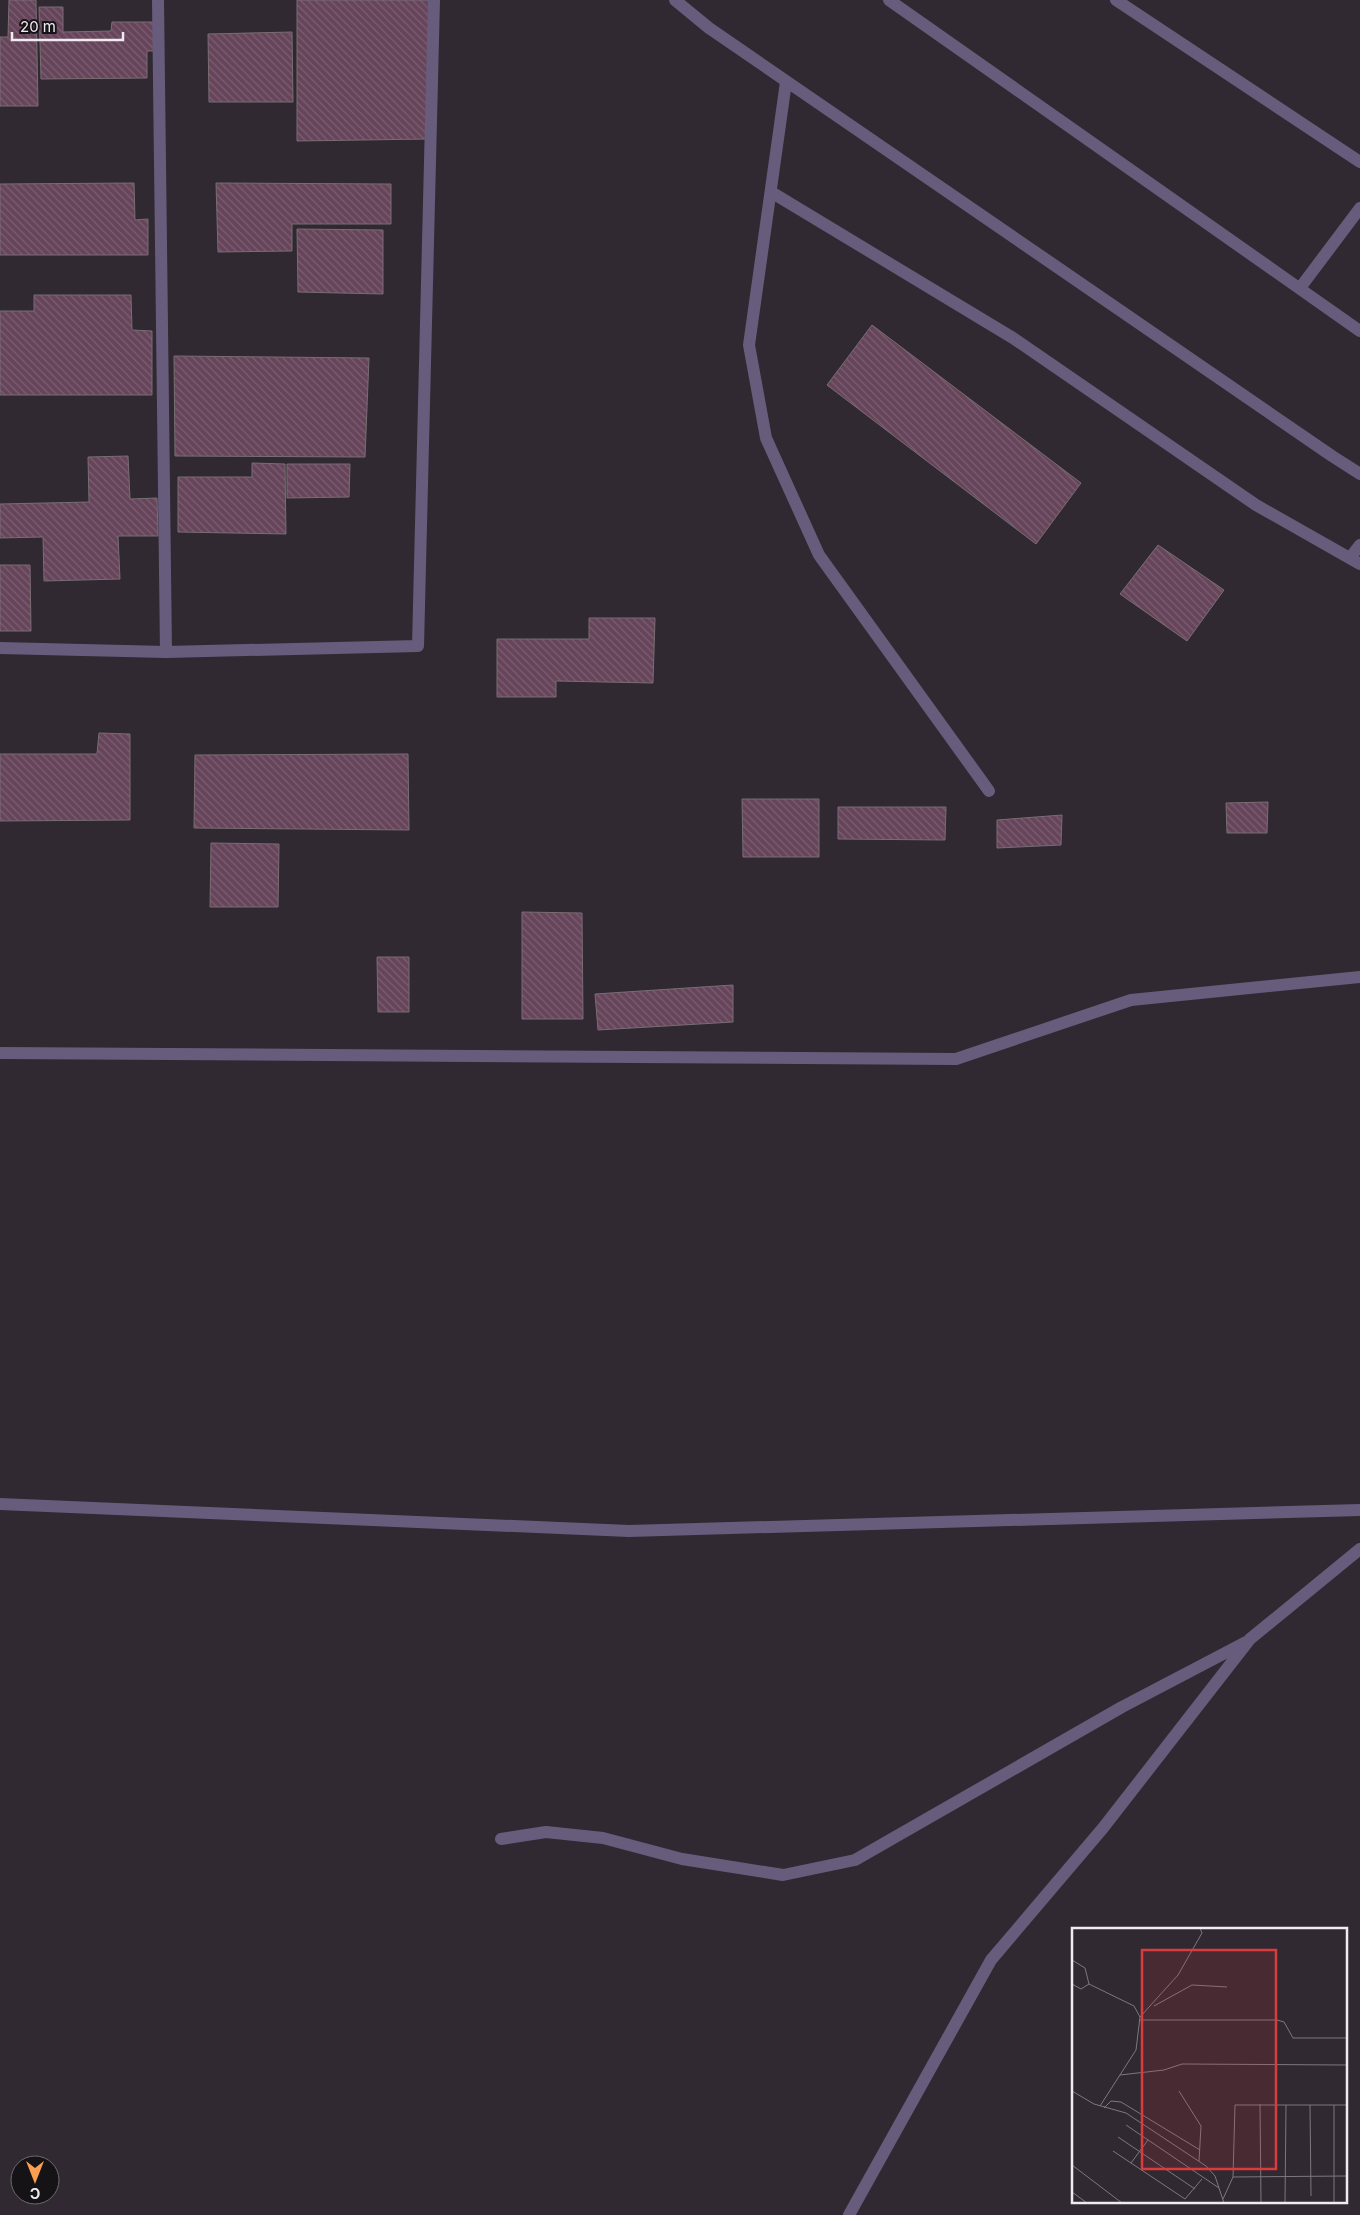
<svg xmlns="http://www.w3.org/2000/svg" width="1360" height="2215" font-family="Inter,sans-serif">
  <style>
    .building { fill: url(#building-back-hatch); stroke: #796d74 }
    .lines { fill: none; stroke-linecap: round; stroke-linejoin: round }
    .lane { stroke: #685c7d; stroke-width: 12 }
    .street { stroke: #685c7d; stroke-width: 12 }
    .inset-road { fill: none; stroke: #7d777e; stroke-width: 1 }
    .view { fill: #d93c3c; fill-opacity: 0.15; stroke: #d93c3c; stroke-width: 2.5 }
    .inset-edge { fill: none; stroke: #f0ebf1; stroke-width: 2.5 }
  </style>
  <defs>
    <pattern id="building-back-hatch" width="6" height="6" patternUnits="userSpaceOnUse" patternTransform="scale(1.25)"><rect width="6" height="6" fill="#66445a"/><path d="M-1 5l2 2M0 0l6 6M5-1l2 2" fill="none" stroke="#7c5f72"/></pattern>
  </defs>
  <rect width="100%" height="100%" fill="#302931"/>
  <path class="building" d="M 9,0 L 36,0 L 38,106 L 0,106 L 0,37 L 8,37 Z
    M 297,0 L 432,0 L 428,139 L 297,141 Z
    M 39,7 L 63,7 L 63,32 L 111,31 L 112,22 L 155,22 L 155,51 L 147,51 L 147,78 L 41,79 Z
    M 292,32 L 293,102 L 209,102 L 208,34 Z
    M 134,183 L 135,220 L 148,219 L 148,255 L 0,255 L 0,184 Z
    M 216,183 L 391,184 L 391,224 L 292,224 L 292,251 L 218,252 Z
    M 297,229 L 383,230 L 383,294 L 298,292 Z
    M 34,295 L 131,295 L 132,330 L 152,331 L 152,395 L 0,395 L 0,311 L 34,311 Z
    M 872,325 L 1081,483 L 1036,544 L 827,385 Z
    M 174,356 L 369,358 L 365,457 L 175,456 Z
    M 128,456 L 130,499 L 157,498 L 158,536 L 118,536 L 120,579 L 44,581 L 43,537 L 0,538 L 0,504 L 89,502 L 88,457 Z
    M 252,463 L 285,464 L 286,534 L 178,532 L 178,477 L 252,477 Z
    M 287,464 L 350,464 L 349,497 L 287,498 Z
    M 1158,545 L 1224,590 L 1187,641 L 1120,594 Z
    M 0,565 L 30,565 L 31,631 L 0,631 Z
    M 589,618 L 655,618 L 653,683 L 556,681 L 556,697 L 497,697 L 497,639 L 589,639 Z
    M 99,733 L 130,734 L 130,820 L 0,821 L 0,754 L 97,754 Z
    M 408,754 L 409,830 L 194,828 L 195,755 Z
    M 742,799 L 819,799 L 819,857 L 743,857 Z
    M 1268,802 L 1267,833 L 1227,833 L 1226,803 Z
    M 838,807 L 946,807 L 945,840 L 838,839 Z
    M 1062,815 L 1061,845 L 997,848 L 997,820 Z
    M 211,843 L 279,844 L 278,907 L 210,907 Z
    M 522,912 L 582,913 L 583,1019 L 522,1019 Z
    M 377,957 L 409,957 L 409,1012 L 378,1012 Z
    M 733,985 L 733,1022 L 598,1030 L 595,994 Z"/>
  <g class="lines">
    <path class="lane" d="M 889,0 L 1360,331
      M 1116,0 L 1360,162
      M 786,82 L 749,345 L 766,438 L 819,555 L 989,791
      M 771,192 L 1013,338 L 1256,505 L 1360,564
      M 1300,288 L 1360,208
      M 1350,558 L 1360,545
      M 0,1053 L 956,1059 L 1131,1000 L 1360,977
      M 0,1504 L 629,1531 L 1360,1510
      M 501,1839 L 546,1832 L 603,1838 L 682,1859 L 783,1875 L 855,1860 L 1122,1707 L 1246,1642
      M 849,2215 L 991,1960 L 1103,1828 L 1250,1639 L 1360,1549"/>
    <path class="street" d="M 158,0 L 166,652
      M 675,0 L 709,28 L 1332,456 L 1360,474
      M 0,648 L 166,652 L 418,646 L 434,0"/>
  </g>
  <g transform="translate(1072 1928)">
    <rect width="275" height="275" fill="#302931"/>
    <path class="inset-road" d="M 0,32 L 13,40 L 17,56 L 62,78 L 68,89 L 64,122 L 28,178M 0,56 L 9,61 L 17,56M 82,78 L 120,57 L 155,59M 68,89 L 106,47 L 130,5 L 128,0M 68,92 L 205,92 L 212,94 L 221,110 L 275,110M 48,147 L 92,142 L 110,136 L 275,137M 0,163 L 22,176 L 54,185 L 134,238 L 143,248 L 152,275M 107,163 L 129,198 L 127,233M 188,176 L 189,275M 238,177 L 239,268M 262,177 L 262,275M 32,180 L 39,173 L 49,174 L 128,222M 54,197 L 147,260M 46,209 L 123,261M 41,223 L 113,271 L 130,251M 59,235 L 76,212M 0,237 L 50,275M 161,249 L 275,248M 0,264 L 15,275M 151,271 L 161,249 L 163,177 L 275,177M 213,275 L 214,177"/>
    <path class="view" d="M 70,22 L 204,22 L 204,241 L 70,241 Z"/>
    <rect width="275" height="275" class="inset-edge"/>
  </g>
  <g transform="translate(35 2180) rotate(180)"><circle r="24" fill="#161316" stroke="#6d696e"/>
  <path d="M0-4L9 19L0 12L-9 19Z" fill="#fa9f4f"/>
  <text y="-8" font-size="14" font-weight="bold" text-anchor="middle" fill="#f0ebf1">С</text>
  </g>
  <path d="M12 32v8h111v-8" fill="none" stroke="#f0ebf1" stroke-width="2.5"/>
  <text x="20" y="32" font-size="15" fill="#f0ebf1" stroke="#161316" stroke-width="4" paint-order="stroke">20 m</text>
</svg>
